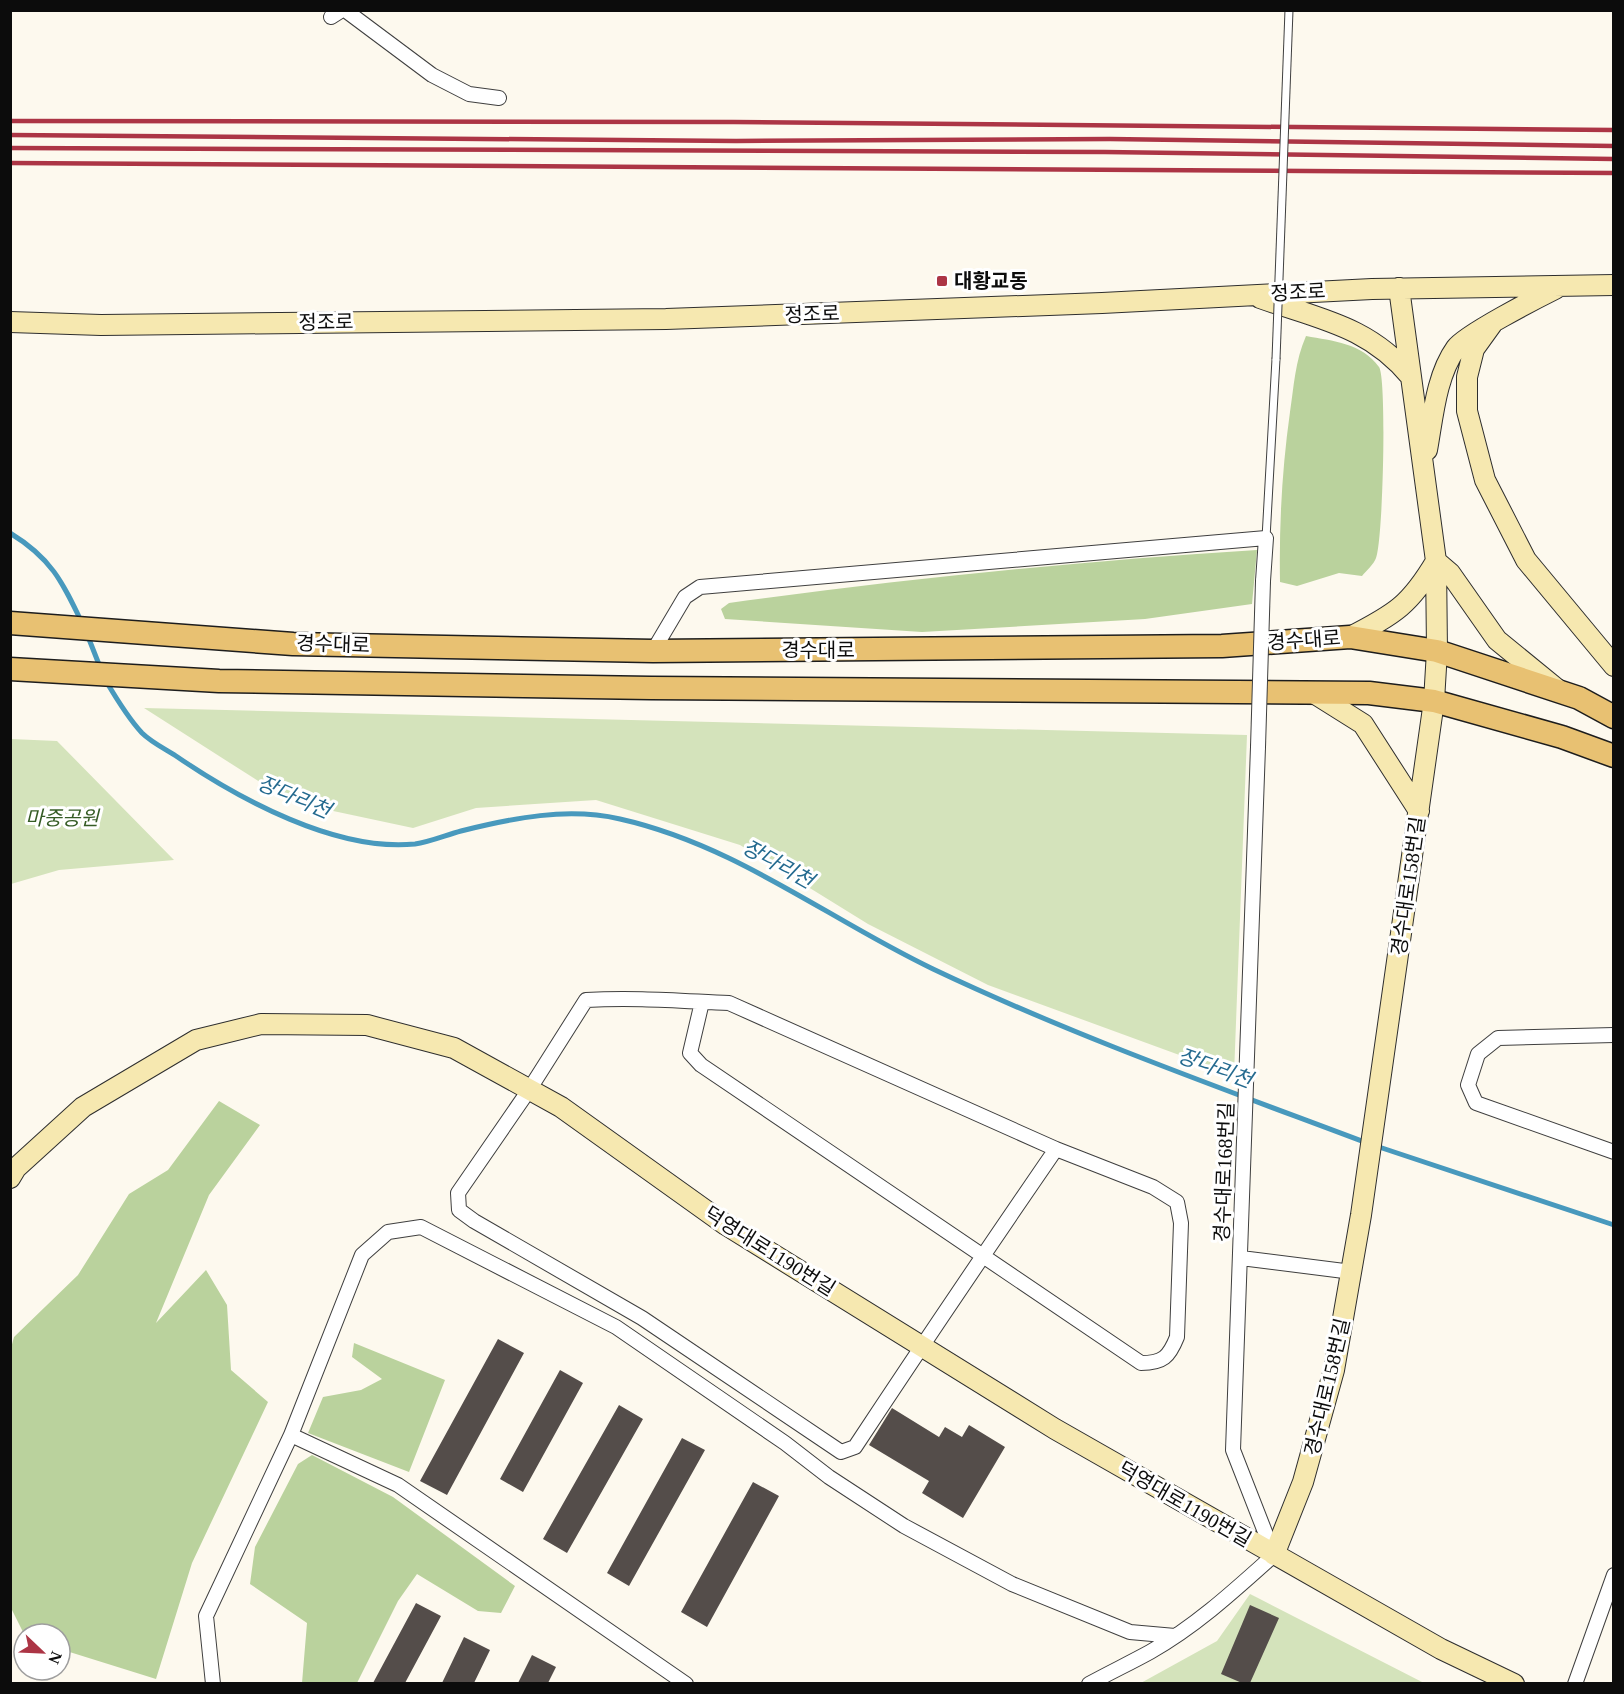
<svg xmlns="http://www.w3.org/2000/svg" width="1624" height="1694" font-family="'Times New Roman','Noto Sans KR',serif">
  <style>
    .green { fill: #d4e3bb }
    .forest { fill: #bad29d }
    .lines { fill: none; stroke-linecap: round; stroke-linejoin: round }
    .stream { stroke: #4899bd; stroke-width: 5 }
    .building { fill: #544d4a }
    .lane-casing { stroke: #3f3f3f; stroke-width: 9 }
    .street-casing { stroke: #3f3f3f; stroke-width: 16 }
    .secondary-casing { stroke: #2e2e2e; stroke-width: 22 }
    .primary-casing { stroke: #1d1d1d; stroke-width: 25 }
    .lane { stroke: #fff; stroke-width: 7 }
    .street { stroke: #fff; stroke-width: 14 }
    .secondary { stroke: #f6e8b0; stroke-width: 20 }
    .primary { stroke: #e8c172; stroke-width: 22 }
    .rail { stroke: #ac3545; stroke-width: 4.5 }
    .lane-bridge-casing { stroke: #3f3f3f; stroke-width: 9; stroke-linecap: butt }
    .street-bridge-casing { stroke: #3f3f3f; stroke-width: 16; stroke-linecap: butt }
    .lane-bridge { stroke: #fff; stroke-width: 7 }
    .street-bridge { stroke: #fff; stroke-width: 14 }
    .poi-dot { fill: #ac3545; stroke: #fff; stroke-width: 2 }
    .labels { text-anchor: middle; dominant-baseline: central; stroke-width: 6; stroke-linejoin: round; paint-order: stroke }
    .poi-label { font-size: 20px; font-weight: bold; fill: #0c0c0c; stroke: #fff; text-anchor: start }
    .street-label { font-size: 20px; fill: #0c0c0c; stroke: #fff }
    .park-label { font-size: 20px; font-style: italic; fill: #355c25; stroke: #fff }
    .water-label { font-size: 21px; font-style: italic; fill: #246a8f; stroke: #fff }
  </style>
  <rect width="100%" height="100%" fill="#fdf9ee"/>
  <path class="green" d="M 144,708 L 1247,735 L 1234,1075 L 988,985 L 868,924 L 740,845 L 596,800 L 476,808 L 413,828 L 291,802 Z
    M 11,739 L 57,741 L 174,860 L 59,870 L 11,884 Z
    M 1250,1594 L 1258,1598 L 1424,1683 L 1139,1684 L 1217,1641 Z"/>
  <path class="forest" d="M 1306,336 C 1333,341 1362,343 1379,367 C 1387,378 1383,542 1376,558 C 1374,564 1366,571 1362,576 L 1339,573 L 1297,586 L 1280,582 C 1279,525 1282,469 1290,412 C 1294,386 1295,361 1306,336 Z
    M 1257,550 L 1252,604 L 1145,619 L 922,632 L 725,619 L 721,609 L 729,603 C 904,579 1080,561 1257,550 Z
    M 219,1101 L 260,1125 L 209,1195 L 156,1323 L 206,1270 L 227,1305 L 231,1370 L 268,1402 L 192,1563 L 156,1679 L 60,1649 L 60,1634 L 24,1634 L 11,1608 L 11,1348 L 14,1337 L 78,1275 L 129,1194 L 168,1170 Z
    M 354,1343 L 445,1380 L 409,1472 L 308,1433 L 323,1397 L 361,1390 L 382,1379 L 352,1357 Z
    M 312,1455 L 393,1497 L 515,1586 L 501,1613 L 478,1611 L 417,1574 L 398,1601 L 357,1683 L 302,1683 L 307,1623 L 250,1584 L 255,1547 L 298,1464 Z"/>
  <g class="lines">
    <path class="stream" d="M 10,533 C 51,558 62,581 82,623
      M 87,634 L 100,667
      M 106,681 C 116,698 128,718 142,733 C 151,742 165,749 176,756 C 239,799 336,852 415,844 C 430,842 446,835 461,831 C 513,818 567,807 620,819 C 736,845 828,919 933,969 C 1074,1036 1221,1088 1367,1143
      M 1376,1146 L 1614,1225"/>
  </g>
  <path class="building" d="M 498,1339 L 524,1353 L 447,1495 L 420,1481 Z
    M 560,1370 L 583,1383 L 523,1492 L 500,1479 Z
    M 619,1405 L 643,1419 L 567,1553 L 543,1539 Z
    M 892,1408 L 939,1437 L 945,1427 L 962,1437 L 969,1425 L 1005,1447 L 963,1518 L 922,1493 L 929,1481 L 869,1445 Z
    M 682,1438 L 705,1450 L 629,1586 L 607,1573 Z
    M 753,1482 L 779,1496 L 707,1627 L 681,1612 Z
    M 416,1603 L 441,1616 L 405,1683 L 373,1683 Z
    M 1250,1605 L 1279,1618 L 1250,1683 L 1242,1683 L 1221,1674 Z
    M 464,1637 L 490,1650 L 474,1683 L 442,1683 Z
    M 532,1655 L 556,1667 L 548,1683 L 518,1683 Z"/>
  <g class="lines">
    <defs>
      <path id="lane" d="M 1266,538 L 1276,359"/>
      <path id="street" d="M 345,10 L 432,75 L 469,94 L 499,98
        M 331,17 L 342,10
        M 653,651 L 685,597 L 700,587 L 1266,538 L 1263,581
        M 702,1002 L 690,1053 L 701,1065 L 1141,1363 C 1163,1363 1169,1357 1177,1337 L 1181,1223 L 1177,1202 L 1153,1187 L 1056,1149 L 729,1003 C 682,1001 634,997 586,1000 L 529,1090 L 458,1193 L 459,1210 L 474,1221 L 642,1318 L 841,1452 L 855,1447 C 921,1347 988,1248 1056,1149
        M 1614,1035 L 1498,1038 L 1478,1054 L 1468,1085 L 1476,1103 L 1614,1152
        M 1241,1258 L 1352,1272
        M 291,1435 L 362,1255 L 388,1232 L 421,1227 L 616,1327 L 785,1443 L 829,1477 L 904,1526 L 1012,1584 L 1130,1632 L 1175,1636
        M 213,1684 L 206,1616 L 291,1435 L 398,1485 L 686,1684
        M 1089,1684 C 1109,1673 1130,1663 1150,1652 C 1196,1626 1235,1590 1274,1555 L 1233,1450 L 1258,747
        M 1575,1684 L 1614,1575"/>
      <path id="secondary" d="M 1260,298 C 1319,319 1369,326 1411,377
        M 10,322 L 101,325 L 666,319 L 1102,303 L 1372,289 L 1614,285
        M 1492,324 L 1474,349 L 1467,377 L 1467,411 L 1485,480 L 1526,560 L 1614,666
        M 1427,450 C 1433,417 1436,376 1456,348 C 1465,335 1537,298 1555,289
        M 1436,561 L 1450,573 L 1497,640 L 1557,689
        M 1350,637 C 1395,614 1410,605 1436,561
        M 1312,692 L 1363,724 L 1419,811
        M 10,1178 L 16,1168 L 83,1107 L 196,1040 L 261,1024 L 367,1025 L 454,1048 L 561,1107 L 726,1225 L 1055,1429 L 1441,1649 L 1514,1684
        M 1274,1555 L 1303,1482 L 1334,1370 L 1361,1215 L 1434,701 L 1437,651 L 1436,561 L 1399,288"/>
      <path id="primary" d="M 10,623 L 293,644 L 653,651 L 1222,646 L 1350,637 L 1437,651 L 1579,698 L 1614,717
        M 10,669 L 219,681 L 651,688 L 1369,693 L 1434,701 L 1562,737 L 1614,756"/>
    </defs>
    <use href="#lane" class="lane-casing"/>
    <use href="#street" class="street-casing"/>
    <use href="#secondary" class="secondary-casing"/>
    <use href="#primary" class="primary-casing"/>
    <use href="#lane" class="lane"/>
    <use href="#street" class="street"/>
    <use href="#secondary" class="secondary"/>
    <use href="#primary" class="primary"/>
    <path class="rail" d="M 10,121 L 734,122 L 1614,130
      M 10,135 L 736,141 L 1110,139 L 1614,146
      M 10,148 L 1105,152 L 1614,159
      M 10,163 L 1614,173"/>
    <defs>
      <path id="lane-bridge" d="M 1276,359 L 1289,10"/>
      <path id="street-bridge" d="M 1258,747 L 1263,581"/>
    </defs>
    <use href="#lane-bridge" class="lane-bridge-casing"/>
    <use href="#street-bridge" class="street-bridge-casing"/>
    <use href="#lane-bridge" class="lane-bridge"/>
    <use href="#street-bridge" class="street-bridge"/>
  </g>
  <rect class="poi-dot" x="936" y="275" width="12" height="12" rx="3"/>
  <g class="labels">
    <g class="poi-label">
      <text x="954" y="281">대황교동</text>
    </g>
    <g class="street-label">
      <text transform="translate(1298 292) rotate(-3)">정조로</text>
      <text transform="translate(812 314) rotate(-2)">정조로</text>
      <text transform="translate(326 322) rotate(-1)">정조로</text>
      <text transform="translate(1304 640) rotate(-4)">경수대로</text>
      <text transform="translate(333 644) rotate(2)">경수대로</text>
      <text x="818" y="650">경수대로</text>
      <text transform="translate(1408 886) rotate(-82)">경수대로158번길</text>
      <text transform="translate(1224 1172) rotate(-88)">경수대로168번길</text>
      <text transform="translate(770 1251) rotate(32)">덕영대로1190번길</text>
      <text transform="translate(1327 1387) rotate(-77)">경수대로158번길</text>
      <text transform="translate(1185 1504) rotate(30)">덕영대로1190번길</text>
    </g>
    <g class="park-label">
      <text x="62" y="818">마중공원</text>
    </g>
    <g class="water-label">
      <text transform="translate(294 797) rotate(23)">장다리천</text>
      <text transform="translate(778 864) rotate(29)">장다리천</text>
      <text transform="translate(1215 1068) rotate(20)">장다리천</text>
    </g>
  </g>
  <rect width="1624" height="1694" fill="none" stroke="#0c0c0c" stroke-width="24"/>
  <g transform="translate(42 1652) rotate(113)"><circle r="28" fill="#ffffff" stroke="#9e9e9e" stroke-width="1.5"/>
  <path d="M0-4.5L10 22L0 15L-10 22Z" fill="#ac3545"/>
  <text y="-9" font-size="16" font-weight="bold" text-anchor="middle" fill="#0c0c0c">N</text>
  </g>
</svg>
